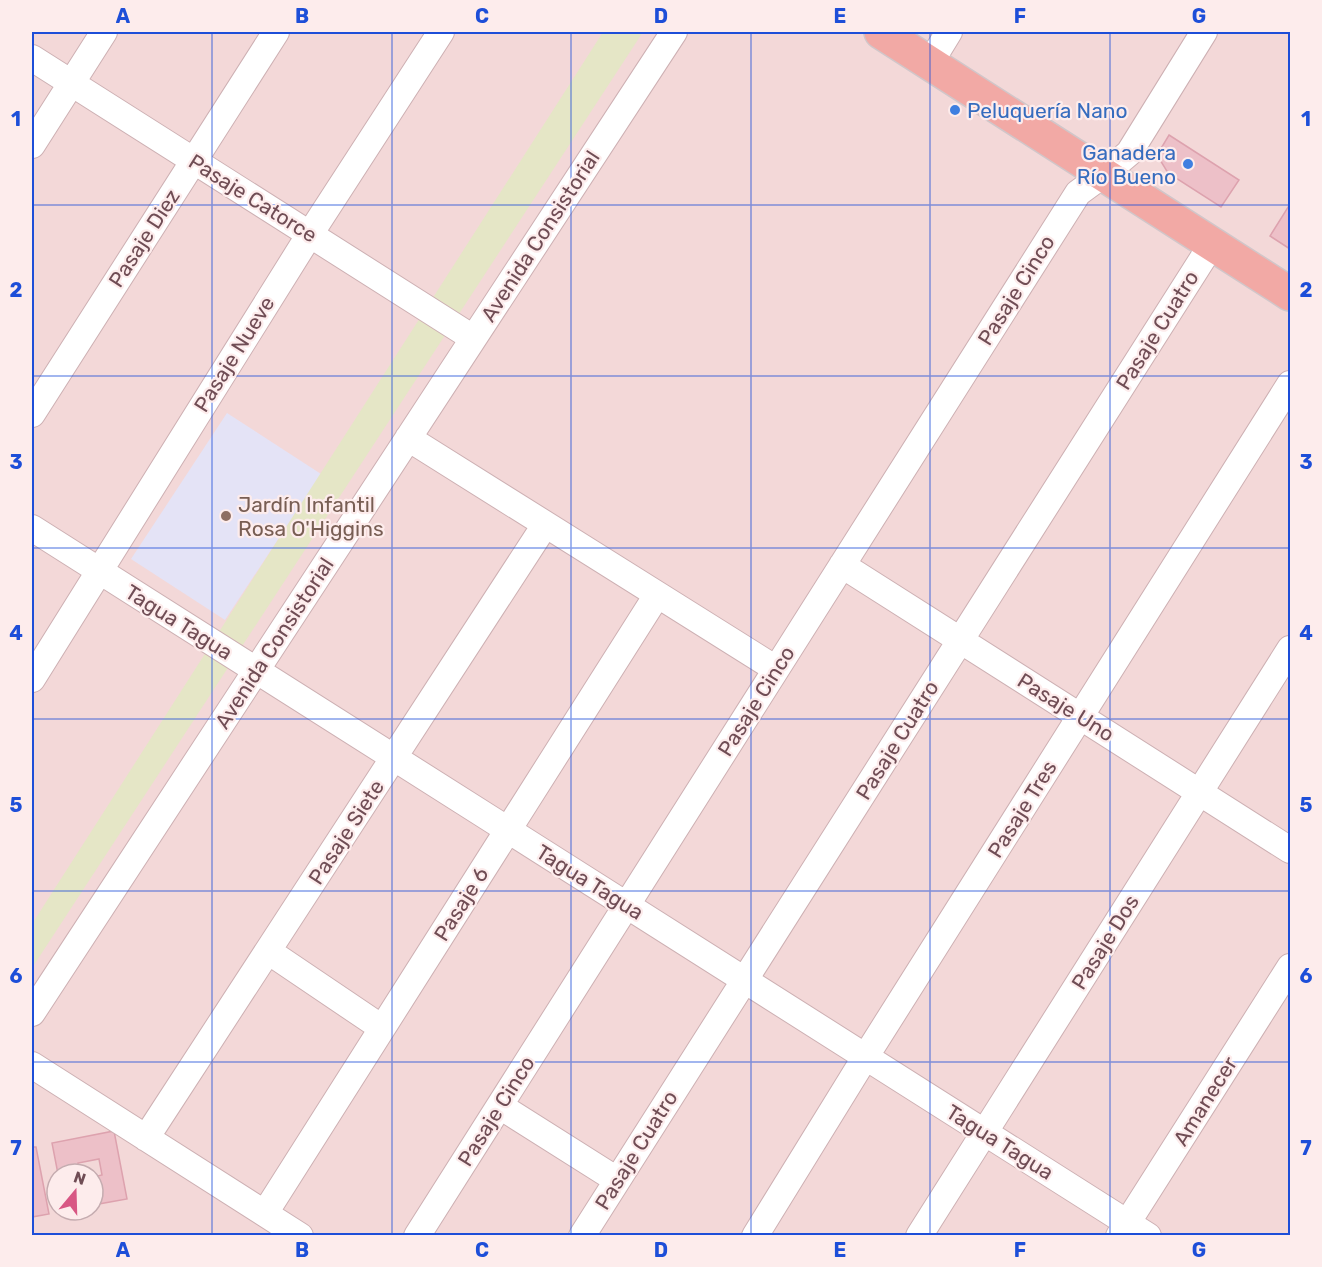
<svg xmlns="http://www.w3.org/2000/svg" width="1322" height="1267" font-family="Rubik,sans-serif">
  <style>
    .residential { fill: #f3d8d8; fill-rule: evenodd }
    .education { fill: #e4e3f6 }
    .green { fill: #e5e6c6 }
    .building { fill: #edc0c8; stroke: #dda2ae; stroke-width: 1.5 }
    .lines { fill: none; stroke-linecap: round; stroke-linejoin: round }
    .minor-casing { stroke: #cdb0b3; stroke-width: 28 }
    .major-casing { stroke: #d1c6c9; stroke-width: 36 }
    .minor { stroke: #fff; stroke-width: 26 }
    .major { stroke: #f2a9a5; stroke-width: 33 }
    .grid { fill: none; stroke: #1d4ed8; stroke-width: 1.5; stroke-opacity: 0.55 }
    .shop-dot { fill: #3f7fe0; stroke: #fdecec; stroke-width: 2 }
    .education-dot { fill: #8d6e63; stroke: #fdecec; stroke-width: 2 }
    .labels { text-anchor: middle; dominant-baseline: central; stroke-width: 4.5; stroke-linejoin: round; paint-order: stroke }
    .shop-label { font-size: 21px; fill: #366cbe; stroke: #fdecec; text-anchor: start }
    .street-label { font-size: 21px; fill: #704d55; stroke: #fdecec }
    .education-label { font-size: 21px; fill: #785e54; stroke: #fdecec; text-anchor: start }
    .neatline { fill: none; stroke: #1d4ed8; stroke-width: 2 }
    .grid-label { font-size: 20px; text-anchor: middle; font-weight: bold; fill: #1d4ed8 }
  </style>
  <rect width="100%" height="100%" fill="#fae7e6"/>
  <path class="residential" d="M 32,32 L 1290,32 L 1290,1235 L 32,1235 ZM 57,1174 L 93,1174 L 93,1210 L 57,1210 Z"/>
  <path class="education" d="M 227,413 L 321,474 L 225,620 L 131,559 Z"/>
  <path class="green" d="M 603,32 L 643,32 L 32,968 L 32,924 Z"/>
  <path class="building" d="M 1169,135 L 1239,180 L 1221,207 L 1168,173 L 1157,155 Z
    M 1290,204 L 1290,249 L 1270,236 Z
    M 114,1131 L 127,1199 L 93,1205 L 93,1177 L 102,1175 L 99,1159 L 78,1163 L 80,1174 L 58,1174 L 52,1143 Z
    M 32,1147 L 36,1147 L 49,1214 L 32,1217 Z"/>
  <g class="lines">
    <defs>
      <path id="minor" d="M 32,58 L 473,338
        M 930,63 L 949,32
        M 32,145 L 104,32
        M 32,414 L 276,32
        M 408,438 L 776,669
        M 32,528 L 1148,1236
        M 842,565 L 1290,850
        M 32,679 L 310,234 L 441,32
        M 268,951 L 382,1028
        M 32,1013 L 674,32
        M 32,1065 L 300,1236
        M 500,1106 L 617,1180
        M 146,1138 L 545,525
        M 265,1213 L 657,595
        M 417,1236 L 1078,193 L 1104,174 L 1129,153 L 1204,32
        M 582,1236 L 1212,244
        M 755,1236 L 866,1056 L 1290,384
        M 919,1236 L 1290,649
        M 1119,1236 L 1290,967"/>
      <path id="major" d="M 881,32 L 1290,294"/>
    </defs>
    <use href="#minor" class="minor-casing"/>
    <use href="#major" class="major-casing"/>
    <use href="#minor" class="minor"/>
    <use href="#major" class="major"/>
  </g>
  <path class="grid" d="M 212,32 L 212,1236M 392,32 L 392,1236M 571,32 L 571,1236M 751,32 L 751,1236M 930,32 L 930,1236M 1110,32 L 1110,1236M 32,205 L 1290,205M 32,376 L 1290,376M 32,548 L 1290,548M 32,719 L 1290,719M 32,891 L 1290,891M 32,1062 L 1290,1062"/>
  <g class="shop-dot">
    <circle cx="955" cy="110" r="6"/>
    <circle cx="1188" cy="164" r="6"/>
  </g>
  <circle class="education-dot" cx="226" cy="516" r="6"/>
  <g class="labels">
    <g class="shop-label">
      <text x="967" y="110">Peluquería Nano</text>
      <text x="1176" y="152" text-anchor="end">Ganadera<tspan x="1176" dy="24">Río Bueno</tspan></text>
    </g>
    <g class="street-label">
      <text transform="translate(253 198) rotate(32)">Pasaje Catorce</text>
      <text transform="translate(540 236) rotate(-57)">Avenida Consistorial</text>
      <text transform="translate(144 238) rotate(-57)">Pasaje Diez</text>
      <text transform="translate(1016 290) rotate(-58)">Pasaje Cinco</text>
      <text transform="translate(1157 330) rotate(-58)">Pasaje Cuatro</text>
      <text transform="translate(234 354) rotate(-58)">Pasaje Nueve</text>
      <text transform="translate(179 622) rotate(32)">Tagua Tagua</text>
      <text transform="translate(274 643) rotate(-57)">Avenida Consistorial</text>
      <text transform="translate(756 701) rotate(-58)">Pasaje Cinco</text>
      <text transform="translate(1066 707) rotate(32)">Pasaje Uno</text>
      <text transform="translate(897 740) rotate(-58)">Pasaje Cuatro</text>
      <text transform="translate(1022 809) rotate(-58)">Pasaje Tres</text>
      <text transform="translate(346 832) rotate(-57)">Pasaje Siete</text>
      <text transform="translate(590 882) rotate(32)">Tagua Tagua</text>
      <text transform="translate(461 904) rotate(-58)">Pasaje 6</text>
      <text transform="translate(1105 942) rotate(-58)">Pasaje Dos</text>
      <text transform="translate(1205 1101) rotate(-58)">Amanecer</text>
      <text transform="translate(496 1111) rotate(-58)">Pasaje Cinco</text>
      <text transform="translate(1000 1142) rotate(32)">Tagua Tagua</text>
      <text transform="translate(636 1150) rotate(-58)">Pasaje Cuatro</text>
    </g>
    <g class="education-label">
      <text x="238" y="504">Jardín Infantil<tspan x="238" dy="24">Rosa O'Higgins</tspan></text>
    </g>
  </g>
  <rect width="1322" height="1267" fill="none" stroke="#fdecec" stroke-width="66"/>
  <g transform="translate(75 1192) rotate(19)"><circle r="28" fill="#fdecec" stroke="#c5acb0" stroke-width="1.5"/>
  <path d="M0-4.5L10 22L0 15L-10 22Z" fill="#d85784"/>
  <text y="-9" font-size="16" font-weight="bold" text-anchor="middle" fill="#704d55">N</text>
  </g>
  <rect x="33" y="33" width="1256" height="1201" class="neatline"/>
  <g class="grid-label">
    <text x="123" y="23">A</text>
    <text x="302" y="23">B</text>
    <text x="482" y="23">C</text>
    <text x="661" y="23">D</text>
    <text x="840" y="23">E</text>
    <text x="1020" y="23">F</text>
    <text x="1199" y="23">G</text>
    <text x="16" y="126">1</text>
    <text x="1306" y="126">1</text>
    <text x="16" y="297">2</text>
    <text x="1306" y="297">2</text>
    <text x="16" y="469">3</text>
    <text x="1306" y="469">3</text>
    <text x="16" y="640">4</text>
    <text x="1306" y="640">4</text>
    <text x="16" y="812">5</text>
    <text x="1306" y="812">5</text>
    <text x="16" y="983">6</text>
    <text x="1306" y="983">6</text>
    <text x="16" y="1155">7</text>
    <text x="1306" y="1155">7</text>
    <text x="123" y="1257">A</text>
    <text x="302" y="1257">B</text>
    <text x="482" y="1257">C</text>
    <text x="661" y="1257">D</text>
    <text x="840" y="1257">E</text>
    <text x="1020" y="1257">F</text>
    <text x="1199" y="1257">G</text>
  </g>
</svg>
